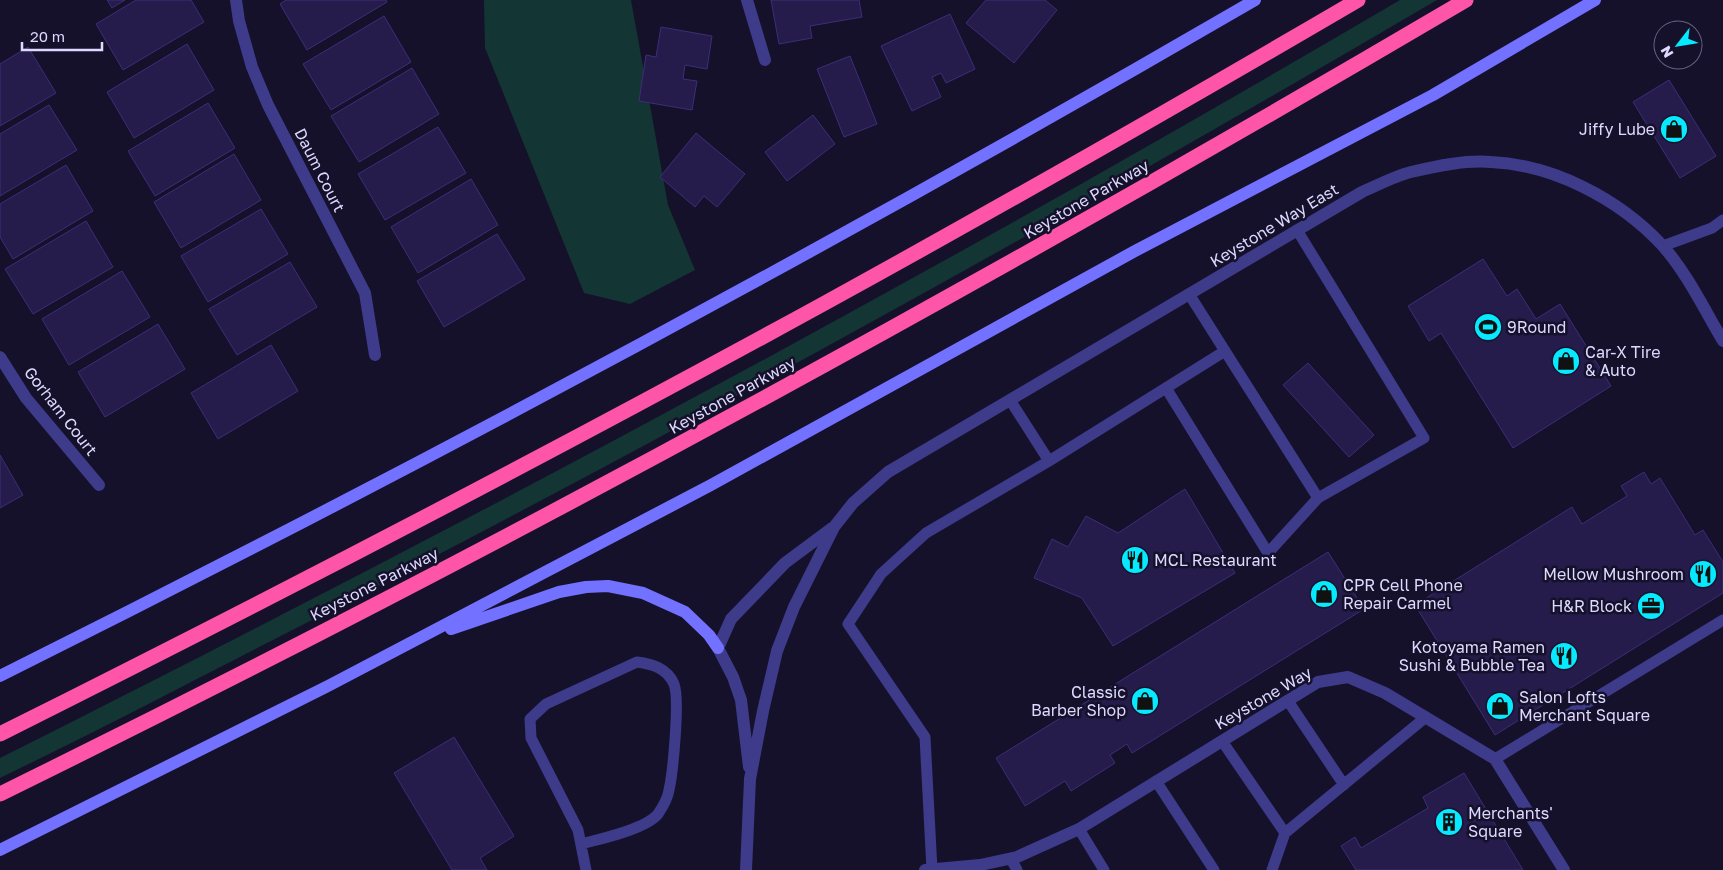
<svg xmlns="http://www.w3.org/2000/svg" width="1723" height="870" font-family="'Golos Text',sans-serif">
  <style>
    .green { fill: #133533 }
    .building { fill: #251c4c; stroke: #3c2e78 }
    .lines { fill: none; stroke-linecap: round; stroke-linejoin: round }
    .lane { stroke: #3d3b8a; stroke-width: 11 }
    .street { stroke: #3d3b8a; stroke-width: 12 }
    .secondary { stroke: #7371ff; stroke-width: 12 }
    .highway { stroke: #ff55a9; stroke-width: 15 }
    .labels { text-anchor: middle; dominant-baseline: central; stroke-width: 5; stroke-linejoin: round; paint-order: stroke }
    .poi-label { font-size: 16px; fill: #dedaff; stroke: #15112b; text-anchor: start }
    .street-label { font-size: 16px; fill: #dedaff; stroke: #15112b }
  </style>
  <rect width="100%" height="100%" fill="#15112b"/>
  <path class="green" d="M 484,0 L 631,0 L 668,205 L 695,270 L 630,304 L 584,293 L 485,48 Z
    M 1400,0 L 1437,0 C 1054,225 666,439 271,641 C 181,687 91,734 0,778 L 0,758 C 475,520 943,269 1400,0 Z"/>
  <path class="building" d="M 107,0 L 125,0 L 112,8 Z
    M 136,0 L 191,0 L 204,22 L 123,70 L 96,24 Z
    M 286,0 L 386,0 L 387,2 L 307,50 L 280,4 Z
    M 771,0 L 859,0 L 862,17 L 810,26 L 812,38 L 779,44 Z
    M 986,0 L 1045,0 L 1057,10 L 1014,63 L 966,23 Z
    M 950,14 L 975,69 L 946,83 L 941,73 L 932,77 L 941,97 L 912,111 L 881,46 Z
    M 384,16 L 411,62 L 331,110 L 303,64 Z
    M 661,27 L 712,36 L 707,69 L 685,65 L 683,79 L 697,81 L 692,110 L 639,101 L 646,55 L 656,57 Z
    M 187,44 L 214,90 L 134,138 L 107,92 Z
    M 28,47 L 56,93 L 0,126 L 0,64 Z
    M 850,56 L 877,124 L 844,137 L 817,69 Z
    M 412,68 L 439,114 L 359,162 L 331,116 Z
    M 1669,80 L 1716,156 L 1680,178 L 1633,102 Z
    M 208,103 L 235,148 L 155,196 L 128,151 Z
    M 49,105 L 77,150 L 0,196 L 0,134 Z
    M 813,115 L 835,144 L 787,181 L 765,152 Z
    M 438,127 L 466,173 L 385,220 L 358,174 Z
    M 696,133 L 745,174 L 717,207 L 704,196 L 695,207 L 660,177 Z
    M 234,154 L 261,200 L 181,248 L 154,202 Z
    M 66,165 L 93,211 L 13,259 L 0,237 L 0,204 Z
    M 471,179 L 498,225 L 418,273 L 391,227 Z
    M 261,209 L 288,254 L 208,302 L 181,256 Z
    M 86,221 L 113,267 L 33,314 L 5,269 Z
    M 497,234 L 525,279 L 444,327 L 417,281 Z
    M 1483,259 L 1507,296 L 1517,289 L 1536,319 L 1560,304 L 1611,386 L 1513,448 L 1441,333 L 1429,341 L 1408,306 Z
    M 290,262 L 317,307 L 237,355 L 209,309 Z
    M 122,271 L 150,317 L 69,365 L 42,319 Z
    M 158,324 L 185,369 L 105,417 L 78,372 Z
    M 271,345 L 298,391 L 218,439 L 191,393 Z
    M 1308,363 L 1374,435 L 1349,457 L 1283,385 Z
    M 0,455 L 23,495 L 0,508 Z
    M 1644,472 L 1651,484 L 1660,478 L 1695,535 L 1703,530 L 1723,562 L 1723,593 L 1495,735 L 1415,605 L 1572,507 L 1582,524 L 1627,496 L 1621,486 Z
    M 1185,489 L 1235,573 L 1113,646 L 1082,598 L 1034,578 L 1052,539 L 1068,547 L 1086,516 L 1118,533 Z
    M 1328,552 L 1364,609 L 1132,753 L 1127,744 L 1110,755 L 1115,763 L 1071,791 L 1065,781 L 1025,806 L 996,758 Z
    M 454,737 L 514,836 L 480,858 L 487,870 L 452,870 L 394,773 Z
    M 1464,773 L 1523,870 L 1356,870 L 1341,846 L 1355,837 L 1361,848 L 1428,808 L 1423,797 Z"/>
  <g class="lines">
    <path class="lane" d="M 1663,246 L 1712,228 L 1723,220
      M 1189,294 L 1318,498 L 1424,438 L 1297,230
      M 1166,388 L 1268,553 L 1318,498
      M 1049,461 L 1225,351
      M 1288,701 L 1344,785
      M 1222,741 L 1285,833
      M 1495,759 L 1723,620
      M 1156,781 L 1214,870
      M 1079,829 L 1104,870
      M 581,844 C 600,839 646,829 658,814 C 662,808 668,797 669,790 C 673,772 680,699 674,684 C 667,668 652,664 637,662 L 546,704 L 530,719 L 531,738 L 578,830 L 586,870
      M 1011,859 L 1017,870
      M 932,870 L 925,737 L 848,624 L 881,574 L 926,533 L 1049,461 L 1010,400
      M 1272,870 L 1285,833 L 1426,717"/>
    <path class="street" d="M 236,0 L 239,21 L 252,67 L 268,105 L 365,293 L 375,355
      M 747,0 L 765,60
      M 0,357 L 26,398 L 99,485
      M 749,767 L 741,700 L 733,677 L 718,648 L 731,619 L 785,563 L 832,528
      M 746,870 L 750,779 L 763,711 L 777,651 L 794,607 L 834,527 L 853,503 L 888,472 L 1362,192 C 1378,185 1395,176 1411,172 C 1437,166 1465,160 1491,162 C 1554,165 1619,199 1662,245 C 1687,273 1704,309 1723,341
      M 925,870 L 980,865 L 1017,857 L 1079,829 L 1318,682 L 1348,677 L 1385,693 L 1495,759 L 1564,870"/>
    <path class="secondary" d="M 451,629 L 559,592 L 586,587 L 608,586 L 643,593 L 685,612 L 709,635 L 718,648
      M 0,676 C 425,464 844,239 1255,0
      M 0,850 L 328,686 L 711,485 L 1135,251 L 1433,95 L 1595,0"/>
    <path class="highway" d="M 0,734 C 278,595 553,452 825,303 C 1005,204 1182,103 1358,0
      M 0,794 C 499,549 987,282 1466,0"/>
  </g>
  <defs>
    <symbol id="shop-disc" viewBox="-11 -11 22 22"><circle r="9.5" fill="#06e9ff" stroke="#15112b"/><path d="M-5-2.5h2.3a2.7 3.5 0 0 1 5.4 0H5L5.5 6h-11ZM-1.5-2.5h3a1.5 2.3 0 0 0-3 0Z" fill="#111"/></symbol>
    <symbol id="stadium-disc" viewBox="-11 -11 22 22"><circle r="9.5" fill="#06e9ff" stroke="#15112b"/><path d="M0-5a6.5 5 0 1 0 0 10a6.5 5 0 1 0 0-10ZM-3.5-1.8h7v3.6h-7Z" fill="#111"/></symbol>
    <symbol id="restaurant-disc" viewBox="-11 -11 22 22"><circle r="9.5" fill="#06e9ff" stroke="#15112b"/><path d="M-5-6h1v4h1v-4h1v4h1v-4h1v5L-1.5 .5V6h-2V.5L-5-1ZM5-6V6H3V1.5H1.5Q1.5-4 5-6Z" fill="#111"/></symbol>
    <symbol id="office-disc" viewBox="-11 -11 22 22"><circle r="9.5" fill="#06e9ff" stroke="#15112b"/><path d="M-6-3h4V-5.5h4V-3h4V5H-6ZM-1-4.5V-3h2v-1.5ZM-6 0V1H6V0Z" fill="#111"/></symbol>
    <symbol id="building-disc" viewBox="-11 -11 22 22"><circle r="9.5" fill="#06e9ff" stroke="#15112b"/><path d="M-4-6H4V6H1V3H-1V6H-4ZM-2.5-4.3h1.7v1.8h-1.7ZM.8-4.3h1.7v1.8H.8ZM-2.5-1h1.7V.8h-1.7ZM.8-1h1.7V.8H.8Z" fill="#111"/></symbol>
  </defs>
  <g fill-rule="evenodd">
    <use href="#shop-disc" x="1658" y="113" width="32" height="32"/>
    <use href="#stadium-disc" x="1472" y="311" width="32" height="32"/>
    <use href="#shop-disc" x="1550" y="345" width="32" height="32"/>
    <use href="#restaurant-disc" x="1119" y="544" width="32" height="32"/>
    <use href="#restaurant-disc" x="1687" y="558" width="32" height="32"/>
    <use href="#shop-disc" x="1308" y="578" width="32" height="32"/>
    <use href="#office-disc" x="1635" y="590" width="32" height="32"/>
    <use href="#restaurant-disc" x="1548" y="640" width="32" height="32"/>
    <use href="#shop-disc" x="1129" y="685" width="32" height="32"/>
    <use href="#shop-disc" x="1484" y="690" width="32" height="32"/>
    <use href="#building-disc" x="1433" y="806" width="32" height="32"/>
  </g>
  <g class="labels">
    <g class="poi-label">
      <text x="1655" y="129" text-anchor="end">Jiffy Lube</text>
      <text x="1507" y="327">9Round</text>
      <text x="1585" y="352">Car-X Tire<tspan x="1585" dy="18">&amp; Auto</tspan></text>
      <text x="1154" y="560">MCL Restaurant</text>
      <text x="1684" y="574" text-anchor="end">Mellow Mushroom</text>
      <text x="1343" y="585">CPR Cell Phone<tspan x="1343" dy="18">Repair Carmel</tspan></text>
      <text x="1632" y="606" text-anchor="end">H&amp;R Block</text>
      <text x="1545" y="647" text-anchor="end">Kotoyama Ramen<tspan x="1545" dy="18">Sushi &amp; Bubble Tea</tspan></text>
      <text x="1126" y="692" text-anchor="end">Classic<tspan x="1126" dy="18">Barber Shop</tspan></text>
      <text x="1519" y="697">Salon Lofts<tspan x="1519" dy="18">Merchant Square</tspan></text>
      <text x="1468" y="813">Merchants'<tspan x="1468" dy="18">Square</tspan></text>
    </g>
    <g class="street-label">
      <text transform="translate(320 170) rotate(63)">Daum Court</text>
      <text transform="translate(1086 199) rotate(-30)">Keystone Parkway</text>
      <text transform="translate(1274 225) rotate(-31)">Keystone Way East</text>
      <text transform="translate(732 395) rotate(-29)">Keystone Parkway</text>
      <text transform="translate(61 411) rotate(52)">Gorham Court</text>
      <text transform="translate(374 584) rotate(-27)">Keystone Parkway</text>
      <text transform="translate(1263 698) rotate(-30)">Keystone Way</text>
    </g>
  </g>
  <g transform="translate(1678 45) rotate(239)"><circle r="24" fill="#15112b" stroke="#656180"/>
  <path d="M0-4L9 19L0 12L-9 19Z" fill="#06e9ff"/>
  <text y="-8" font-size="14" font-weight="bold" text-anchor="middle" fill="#dedaff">N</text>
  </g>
  <path d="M22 42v8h80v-8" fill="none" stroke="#dedaff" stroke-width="2.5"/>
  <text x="30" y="42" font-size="15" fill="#dedaff" stroke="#15112b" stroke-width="4" paint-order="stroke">20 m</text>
</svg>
